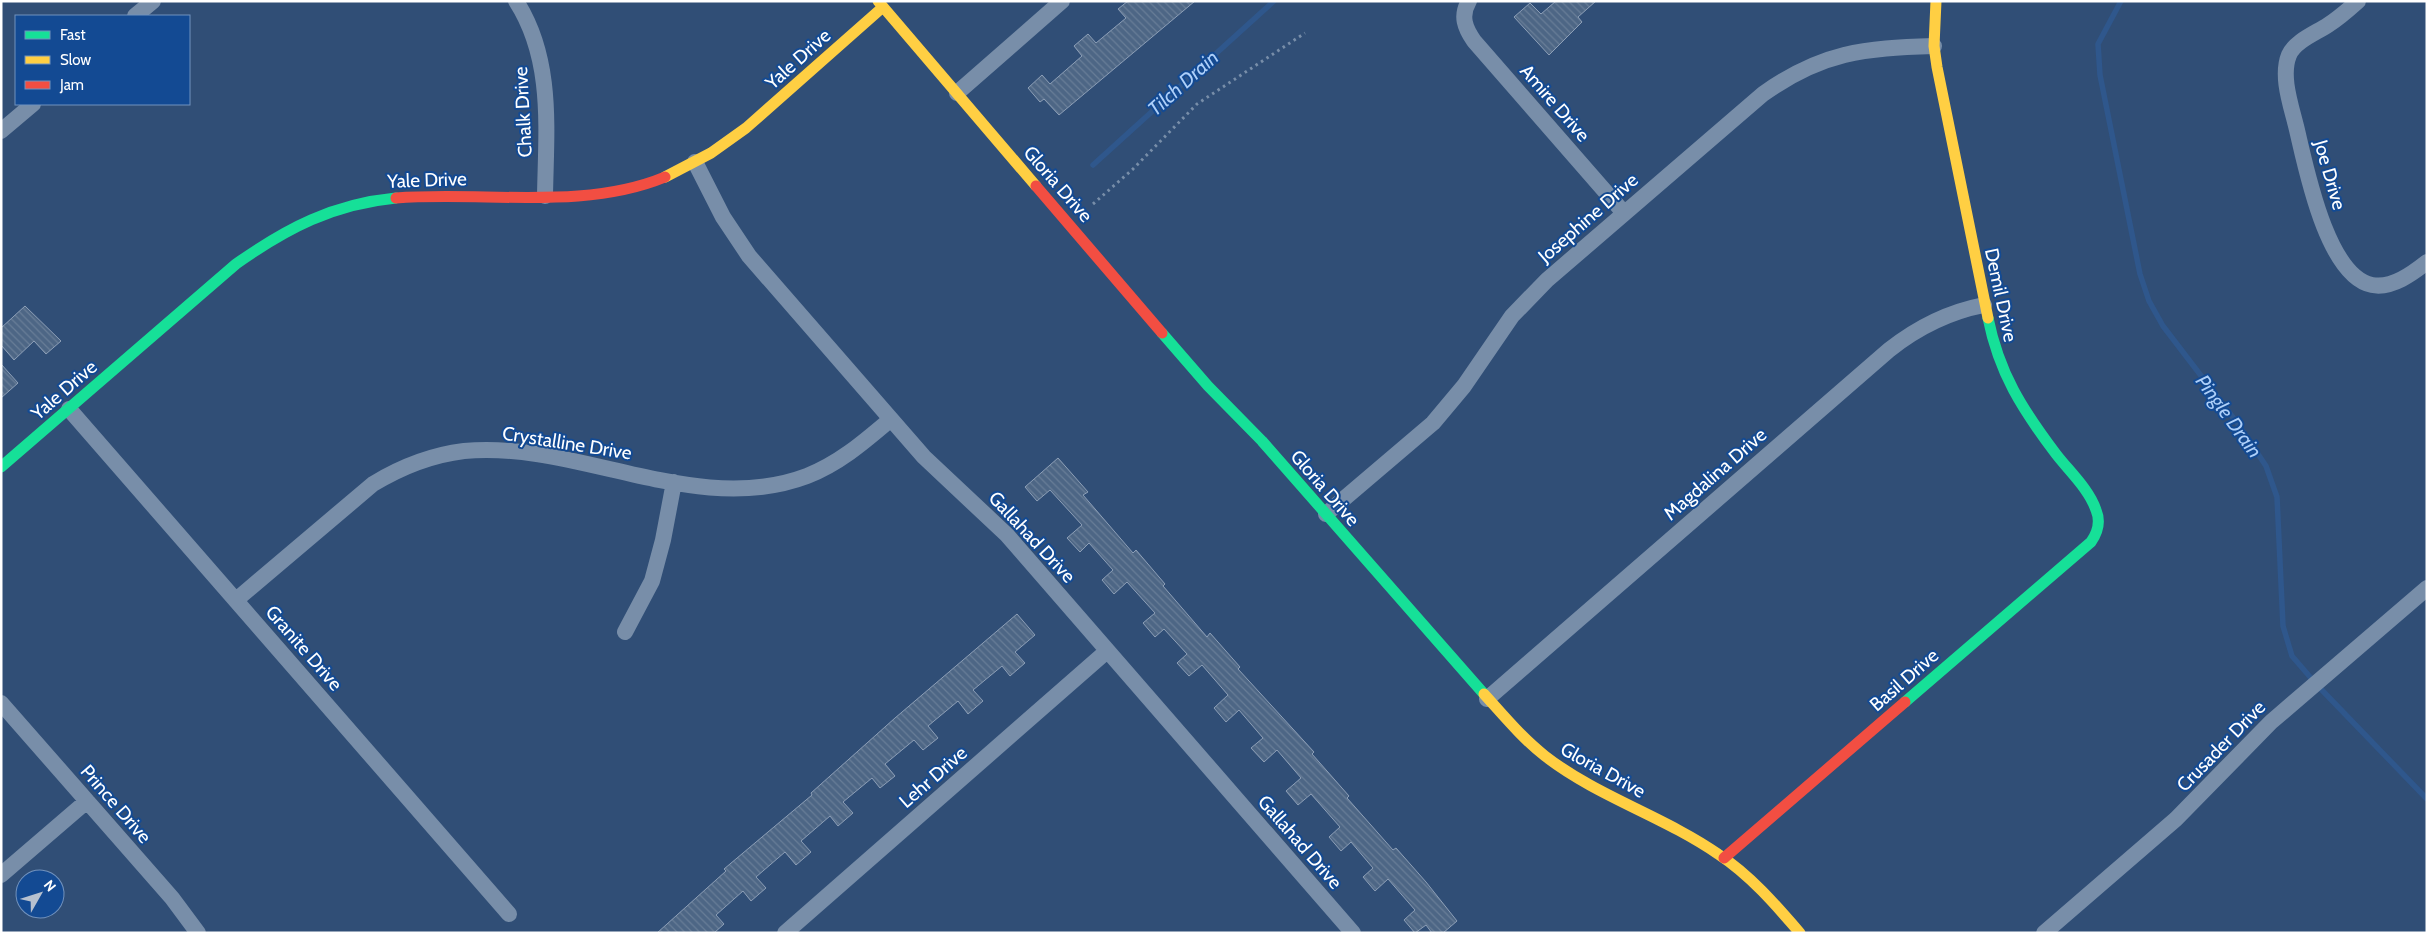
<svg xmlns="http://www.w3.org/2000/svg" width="2428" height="934" font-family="Cabin,sans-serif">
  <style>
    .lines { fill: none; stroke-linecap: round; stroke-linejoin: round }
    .stream { stroke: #2f578c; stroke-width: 5.5 }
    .building { fill: url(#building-back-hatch); stroke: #8d9fb7 }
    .path { stroke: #788ea9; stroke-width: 3; stroke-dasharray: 2.5 4; stroke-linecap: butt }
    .street { stroke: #788ea9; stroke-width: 16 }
    .fast { stroke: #16e098; stroke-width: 11 }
    .slow { stroke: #ffcf43; stroke-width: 11 }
    .jam { stroke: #f24e42; stroke-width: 11 }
    .labels { text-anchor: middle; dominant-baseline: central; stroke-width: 4; stroke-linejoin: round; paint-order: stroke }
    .street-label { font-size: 19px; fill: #fff; stroke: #134a93 }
    .water-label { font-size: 20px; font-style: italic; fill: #adcff9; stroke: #134a93 }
  </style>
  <defs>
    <pattern id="building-back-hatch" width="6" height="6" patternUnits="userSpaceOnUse" patternTransform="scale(1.25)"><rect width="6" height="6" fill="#4d6685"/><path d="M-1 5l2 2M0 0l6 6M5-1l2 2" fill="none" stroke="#687d97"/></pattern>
  </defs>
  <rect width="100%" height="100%" fill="#304e76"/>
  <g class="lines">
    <path class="stream" d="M 2121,1 L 2098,44 L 2100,75 L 2140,274 L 2149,301 L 2163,326 L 2238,424 L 2266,466 L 2277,497 L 2283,626 L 2292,656 L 2317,685 L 2427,799
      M 1093,165 L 1274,1"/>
  </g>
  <path class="building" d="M 1128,1 L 1195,1 L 1059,115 L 1044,99 L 1040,102 L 1028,88 L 1042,75 L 1050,84 L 1082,56 L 1074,46 L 1088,34 L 1096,43 L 1126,18 L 1118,9 Z
    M 1556,1 L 1596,1 L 1578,17 L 1582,22 L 1549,55 L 1514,17 L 1530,3 L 1541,14 Z
    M 25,306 L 61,341 L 46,354 L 34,341 L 14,360 L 1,345 L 1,328 Z
    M 1,364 L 18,383 L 1,398 Z
    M 1058,458 L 1088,492 L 1083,495 L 1133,553 L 1136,550 L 1165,584 L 1163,586 L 1207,637 L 1210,633 L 1240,667 L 1238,669 L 1314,752 L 1312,754 L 1349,796 L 1347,798 L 1393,850 L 1396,848 L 1426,882 L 1457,921 L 1443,933 L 1432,933 L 1426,925 L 1415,933 L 1404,920 L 1415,910 L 1388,879 L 1375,891 L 1363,877 L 1373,868 L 1351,842 L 1341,851 L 1329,837 L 1340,827 L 1311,794 L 1298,805 L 1286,791 L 1301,778 L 1277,750 L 1264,762 L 1251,748 L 1263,738 L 1239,710 L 1226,722 L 1214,708 L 1228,695 L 1202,665 L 1189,676 L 1177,663 L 1187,654 L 1164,629 L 1155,637 L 1143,623 L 1155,613 L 1127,582 L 1114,594 L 1102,580 L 1113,570 L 1089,543 L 1080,552 L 1067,538 L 1082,525 L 1050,490 L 1037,501 L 1025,487 Z
    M 1017,614 L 1035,635 L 1015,652 L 1025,663 L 1010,676 L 1002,666 L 973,690 L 983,701 L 968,714 L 958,701 L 928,726 L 938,738 L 923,750 L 914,740 L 885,764 L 895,776 L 880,788 L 872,778 L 843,802 L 853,813 L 838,826 L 830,816 L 801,841 L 811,852 L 796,865 L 785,852 L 756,877 L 766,888 L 751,901 L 743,891 L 716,915 L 724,924 L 714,933 L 657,933 L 726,871 L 724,869 L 812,795 L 811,793 L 895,718 Z"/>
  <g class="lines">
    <path class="path" d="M 1093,204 L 1133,169 L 1197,104 L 1305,33"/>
    <path class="street" d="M 516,1 C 554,60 546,130 545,196
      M 1469,1 C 1460,16 1465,28 1474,41 L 1624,213
      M 2358,1 C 2348,10 2339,18 2328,25 C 2316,33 2295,41 2289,55 C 2280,77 2292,108 2297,130 C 2306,168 2327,276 2372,285 C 2392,289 2413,273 2427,262
      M 135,16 L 153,1
      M 957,93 L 1062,1
      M 1,131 L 33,104
      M 695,162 L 723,217 L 749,256 L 924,457 L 1007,535 L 1353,933
      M 69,409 L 509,914
      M 1326,514 L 1433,423 L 1464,386 L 1512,316 L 1547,280 L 1763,94 C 1822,52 1864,48 1934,46
      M 236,600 L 373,484 C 401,467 431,455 464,451 C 577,440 696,518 807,476 C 840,463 865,441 891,419
      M 625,632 L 652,581 L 663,540 L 674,482
      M 1487,699 L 1889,350 C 1918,327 1948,312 1984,305
      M 1,703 L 172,898 L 198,933
      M 1,875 L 87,801
      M 785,933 L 1107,651
      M 2044,933 L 2176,819 L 2271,722 L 2427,588"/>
    <path class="fast" d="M 1162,333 L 1208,386 L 1262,441 L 1484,694
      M 1,467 L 236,264 C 287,228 333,204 396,198
      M 1905,702 L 2091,542 C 2098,532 2101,522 2096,510 C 2089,489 2069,471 2056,454 C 2022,409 1999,373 1988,318"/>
    <path class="slow" d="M 878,1 L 1036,186
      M 1936,1 L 1934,46 L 1937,67 L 1988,318
      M 665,177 L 711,153 L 746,128 L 883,7
      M 1484,694 C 1504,716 1522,738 1545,756 C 1598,797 1663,816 1718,854 C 1750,875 1775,904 1800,933"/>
    <path class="jam" d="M 1036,186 L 1162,333
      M 396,198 C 483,191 583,211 665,177
      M 1724,858 L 1905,702"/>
  </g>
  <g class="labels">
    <g class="street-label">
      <text transform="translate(798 59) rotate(-42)">Yale Drive</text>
      <text transform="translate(1555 103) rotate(49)">Amire Drive</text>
      <text transform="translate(523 112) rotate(-93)">Chalk Drive</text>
      <text transform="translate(2330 175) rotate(74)">Joe Drive</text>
      <text transform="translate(427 180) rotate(-2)">Yale Drive</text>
      <text transform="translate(1058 184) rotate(49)">Gloria Drive</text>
      <text transform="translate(1588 218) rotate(-41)">Josephine Drive</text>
      <text transform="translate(2001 295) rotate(78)">Demil Drive</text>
      <text transform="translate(64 390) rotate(-41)">Yale Drive</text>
      <text transform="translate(567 443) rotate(9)">Crystalline Drive</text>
      <text transform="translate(1715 474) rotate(-41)">Magdalina Drive</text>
      <text transform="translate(1325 488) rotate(49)">Gloria Drive</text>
      <text transform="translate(1032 537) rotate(47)">Gallahad Drive</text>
      <text transform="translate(304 648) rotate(49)">Granite Drive</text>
      <text transform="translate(1904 680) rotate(-41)">Basil Drive</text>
      <text transform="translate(2221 746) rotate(-46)">Crusader Drive</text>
      <text transform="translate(1603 770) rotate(29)">Gloria Drive</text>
      <text transform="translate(933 777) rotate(-41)">Lehr Drive</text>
      <text transform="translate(116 804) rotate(49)">Prince Drive</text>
      <text transform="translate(1300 842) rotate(49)">Gallahad Drive</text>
    </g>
    <g class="water-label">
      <text transform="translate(1183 83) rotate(-42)">Tilch Drain</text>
      <text transform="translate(2229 416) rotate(54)">Pingle Drain</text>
    </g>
  </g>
  <rect width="2428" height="934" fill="none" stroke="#ffffff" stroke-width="5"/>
  <rect x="15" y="15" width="175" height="90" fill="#134a93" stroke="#7192be"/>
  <rect x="25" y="31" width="25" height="8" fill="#16e098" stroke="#7192be"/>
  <text x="60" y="40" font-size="15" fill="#ffffff">Fast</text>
  <rect x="25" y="56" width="25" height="8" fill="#ffcf43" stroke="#7192be"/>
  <text x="60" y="65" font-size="15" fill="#ffffff">Slow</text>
  <rect x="25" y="81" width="25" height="8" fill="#f24e42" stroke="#7192be"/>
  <text x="60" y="90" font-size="15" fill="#ffffff">Jam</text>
  <g transform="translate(40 894) rotate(51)"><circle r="24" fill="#134a93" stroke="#7192be"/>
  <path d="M0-4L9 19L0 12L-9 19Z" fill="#b7c1cf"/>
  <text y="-8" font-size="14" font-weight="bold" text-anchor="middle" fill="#ffffff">N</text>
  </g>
</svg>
